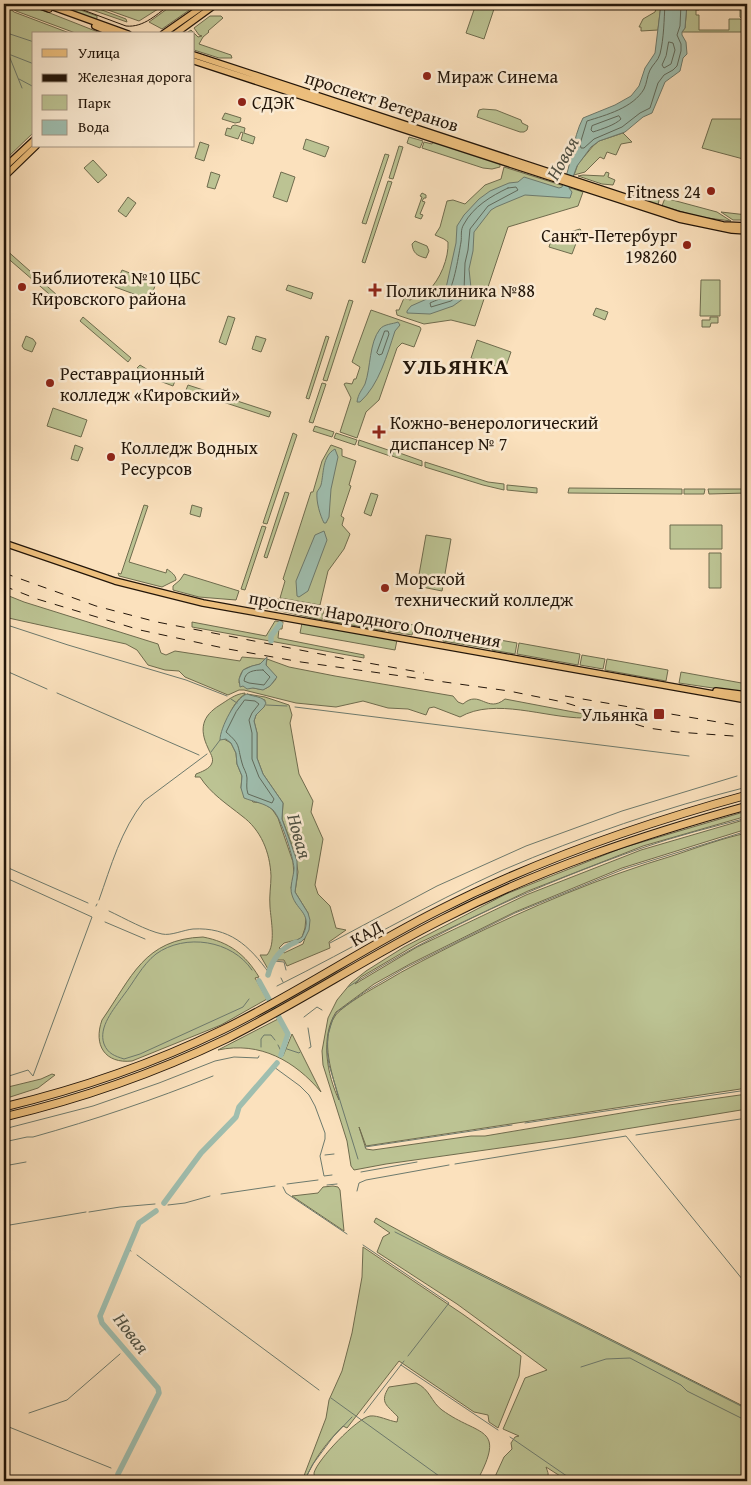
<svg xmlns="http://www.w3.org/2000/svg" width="751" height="1485" font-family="'Gentium Book Plus',serif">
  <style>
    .green { fill: #bcc393; stroke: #6f6c4e }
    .water { fill: #9fbeaf; stroke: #6d7a6d }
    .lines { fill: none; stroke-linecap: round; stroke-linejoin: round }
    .shore { stroke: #606a5c; stroke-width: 1 }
    .stream { stroke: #6d7a6d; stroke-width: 1 }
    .river { stroke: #9fbeaf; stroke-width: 5.5 }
    .major-casing { stroke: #221509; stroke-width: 8 }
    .highway-casing { stroke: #221509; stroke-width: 9 }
    .major { stroke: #eec07e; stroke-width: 5.5 }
    .highway { stroke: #eec07e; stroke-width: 7 }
    .tram { stroke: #221509; stroke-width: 1 }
    .rail { stroke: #221509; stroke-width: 1; stroke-dasharray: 9 9; stroke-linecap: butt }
    .poi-dot { fill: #8f2418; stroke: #fcecd4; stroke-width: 2 }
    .labels { text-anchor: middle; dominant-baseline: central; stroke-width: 5; stroke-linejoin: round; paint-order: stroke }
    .poi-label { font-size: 18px; fill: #221509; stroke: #fcecd4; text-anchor: start }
    .street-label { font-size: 18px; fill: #221509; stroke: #fcecd4 }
    .water-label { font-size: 19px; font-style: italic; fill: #4e5043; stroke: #fcecd4 }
    .district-label { font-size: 22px; font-weight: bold; letter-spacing: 1px; fill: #221509; stroke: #fcecd4 }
  </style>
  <rect width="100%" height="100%" fill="#fbe1bd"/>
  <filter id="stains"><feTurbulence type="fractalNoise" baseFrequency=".004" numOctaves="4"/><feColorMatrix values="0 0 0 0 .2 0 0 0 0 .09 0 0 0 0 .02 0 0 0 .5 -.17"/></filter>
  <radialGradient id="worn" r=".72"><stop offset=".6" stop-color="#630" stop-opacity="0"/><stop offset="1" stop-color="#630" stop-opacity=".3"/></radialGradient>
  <path class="green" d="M 4,4 L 14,12 L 72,34 L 34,34 L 34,132 L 4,161 Z
    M 6,4 L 27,4 L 103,34 L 78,34 L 16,11 Z
    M 53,4 L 64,4 L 97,16 L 97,18 L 96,20 Z
    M 75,4 L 86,4 L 126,19 L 127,22 Z
    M 91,4 L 166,4 L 139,21 Z
    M 174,4 L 198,4 L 162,29 L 149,22 Z
    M 476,4 L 488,4 L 495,6 L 484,39 L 466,33 Z
    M 658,4 L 661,4 L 658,30 L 641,31 L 641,27 L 639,27 L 643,19 L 655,12 Z
    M 687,4 L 700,4 L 699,10 L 696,10 L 696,15 L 699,15 L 699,30 L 729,30 L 729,19 L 740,19 L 747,24 L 747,32 L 682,32 L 685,28 Z
    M 747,5 L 747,22 L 740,17 L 740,6 Z
    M 210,16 L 221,16 L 223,18 L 208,31 L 209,32 L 203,37 L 199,44 L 231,55 L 232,58 L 219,58 L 194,50 L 194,34 L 185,34 L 191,30 L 198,37 L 202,36 L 199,35 L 194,28 Z
    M 397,103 L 423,112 L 422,115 L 396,107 Z
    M 483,109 L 496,110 L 521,120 L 522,123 L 528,126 L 527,130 L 524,132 L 520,132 L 477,117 L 479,110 Z
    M 225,113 L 241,118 L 240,122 L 235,123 L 222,119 Z
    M 426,113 L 450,121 L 449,124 L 425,116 Z
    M 712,119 L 747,119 L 747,160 L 702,148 Z
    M 235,125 L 245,128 L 244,133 L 255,137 L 253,144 L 241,140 L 243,133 L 241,132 L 238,139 L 225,135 L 227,128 L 231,129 L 232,126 Z
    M 623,133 L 632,142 L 621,144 L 616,155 L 607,152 L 604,159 L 600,157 L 585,172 L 574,175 L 578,164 L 593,146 L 599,141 Z
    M 409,137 L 423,141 L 420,148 L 407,143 Z
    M 306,139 L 329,147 L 325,157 L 303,149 Z
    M 200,142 L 209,145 L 204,161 L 195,158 Z
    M 424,142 L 432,144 L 433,142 L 500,163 L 500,167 L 492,169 L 483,168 L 422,148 Z
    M 399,146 L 403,147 L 393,179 L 389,178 Z
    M 385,154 L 389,155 L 366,224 L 362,223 Z
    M 93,160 L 107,175 L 98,183 L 84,168 Z
    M 504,167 L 583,192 L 578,206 L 508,227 L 475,326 L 451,320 L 424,324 L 397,315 L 396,310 L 399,310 L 404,298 L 410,300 C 416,297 423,295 428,291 C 440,280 449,258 448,242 L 444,239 L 435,235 L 440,227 L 447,201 L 453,200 L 465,204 L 485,185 L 501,179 Z
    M 211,172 L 220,175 L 215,189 L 207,187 Z
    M 281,172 L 295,177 L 287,202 L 273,197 Z
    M 606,172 L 609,173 L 608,177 L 615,180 L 613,185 L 602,184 L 578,176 L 583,175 L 604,176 Z
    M 388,181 L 392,182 L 365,263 L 362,262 Z
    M 641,190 L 660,196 L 658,205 L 638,198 Z
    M 422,193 L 426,195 L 426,198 L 424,198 L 422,201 L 425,202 L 420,214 L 423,215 L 421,219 L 415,217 L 422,197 L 420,196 Z
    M 128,197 L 136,203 L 126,217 L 118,211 Z
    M 665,198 L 717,212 L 731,221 L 700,217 L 662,206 Z
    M 721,212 L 747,215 L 747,216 L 743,220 L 733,220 Z
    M 580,229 L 581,230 L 572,254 L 549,247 L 551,241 L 564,235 L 569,236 L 570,232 Z
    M 415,241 L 427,246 L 429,251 L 426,258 C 417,256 413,253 412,244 Z
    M 4,248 L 66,303 L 63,306 L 4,255 Z
    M 122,270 L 156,283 L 150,300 L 115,287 Z
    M 747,271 L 747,352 L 743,352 L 743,272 Z
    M 701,280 L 720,280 L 720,316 L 700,316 Z
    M 288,285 L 313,293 L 311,299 L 286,290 Z
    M 349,300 L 353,301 L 327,381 L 323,380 Z
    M 596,308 L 608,312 L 605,320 L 593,315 Z
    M 371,310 L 420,327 L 421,329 L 414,347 L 402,343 L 397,348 L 379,400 L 366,412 L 357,438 L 340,432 L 351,398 L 344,384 L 346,383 L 352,384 L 354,379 L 356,379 L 360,367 L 352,362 Z
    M 228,316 L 235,318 L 226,345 L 219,342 Z
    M 83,317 L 131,358 L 128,362 L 80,321 Z
    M 710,317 L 718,317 L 718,323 L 711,323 L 710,327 L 702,327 L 702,320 L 710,320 Z
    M 26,336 L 33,339 L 36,343 L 32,352 L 24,349 L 22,346 Z
    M 256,336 L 266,339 L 261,352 L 252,349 Z
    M 326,336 L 329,337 L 309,399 L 306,398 Z
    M 477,340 L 511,352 L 505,369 L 471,358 Z
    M 140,365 L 158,376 L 175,381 L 173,386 L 157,380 L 137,368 Z
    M 322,383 L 326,384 L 313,423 L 309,422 Z
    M 188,385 L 271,412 L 269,417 L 186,390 Z
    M 53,408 L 87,420 L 81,437 L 47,426 Z
    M 315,426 L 334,432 L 332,437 L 313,431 Z
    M 293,433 L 297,435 L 267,524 L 263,523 Z
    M 336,433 L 357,440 L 355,445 L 334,438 Z
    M 359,440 L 391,451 L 390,456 L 358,445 Z
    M 75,445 L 83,448 L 78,461 L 71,459 Z
    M 331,445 L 342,449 L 342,456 L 356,461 L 349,485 L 351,486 L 341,516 L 344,518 L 342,525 L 350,534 L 344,549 L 328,571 L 320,605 L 280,598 L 285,581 L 283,579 L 311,492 L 313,492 L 322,461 Z
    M 394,451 L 422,461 L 422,466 L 392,456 Z
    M 425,462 L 488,482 L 504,484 L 504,490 L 483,485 L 425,467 Z
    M 507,485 L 537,488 L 537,493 L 507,490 Z
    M 569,488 L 682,489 L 682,494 L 568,493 Z
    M 684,489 L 705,489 L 704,494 L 684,494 Z
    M 708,489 L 747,489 L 747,493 L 709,494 Z
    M 285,492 L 289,493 L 267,558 L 264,557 Z
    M 371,493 L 378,495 L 371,516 L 364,513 Z
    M 144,505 L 148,506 L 129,562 L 166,573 L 167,569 C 171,572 176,575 176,580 L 162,587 L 119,576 L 118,573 L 121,574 Z
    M 192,505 L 202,508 L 200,517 L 190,514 Z
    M 670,525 L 722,525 L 722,549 L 670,549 Z
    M 262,526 L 266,527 L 245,590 L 241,589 Z
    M 426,535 L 451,539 L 442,591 L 417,586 Z
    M 709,553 L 721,553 L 721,588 L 709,588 Z
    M 184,574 L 239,591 L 236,600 L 199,597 L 173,590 L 173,586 L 180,580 Z
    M 4,594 L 24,602 L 158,644 L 161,653 L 166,655 L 175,651 L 240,661 L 242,657 L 265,659 L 263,663 C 250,668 240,665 239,683 C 245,687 248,687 254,688 C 266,691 268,688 276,679 L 266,665 L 267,659 L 289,667 L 335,676 L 453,696 L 458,702 L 463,704 C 480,689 487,714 505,699 L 584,714 L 584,718 C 545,718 495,697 460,717 L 434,707 L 429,708 L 426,715 L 408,709 L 388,708 L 363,701 L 336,707 L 296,703 L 244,690 L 239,690 L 228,695 L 185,677 L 179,671 L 165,670 L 148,665 L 137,650 L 126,644 L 4,617 Z
    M 251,594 L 324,608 L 322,620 L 257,606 L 251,602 Z
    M 326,609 L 387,620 L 385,631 L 324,620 Z
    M 275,621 L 283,622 L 282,629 L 279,629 L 278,638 L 364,655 L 364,658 L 192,627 L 192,622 L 266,636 Z
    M 393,622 L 414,625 L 412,635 L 388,631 L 389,628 L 392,628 Z
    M 302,623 L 397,640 L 395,650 L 300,633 Z
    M 445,630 L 492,639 L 490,649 L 443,641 Z
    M 494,639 L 517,643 L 515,654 L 492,650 Z
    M 519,643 L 580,654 L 578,665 L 517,654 Z
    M 582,655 L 605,659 L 603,669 L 580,665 Z
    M 607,659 L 668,670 L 666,681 L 605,670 Z
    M 681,672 L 747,684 L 747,693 L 679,683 Z
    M 245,693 L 245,694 C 230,705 226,722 224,739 L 231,743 L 236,753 L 237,764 L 242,776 L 241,788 L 253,802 L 263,803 L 272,809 L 278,818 L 293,862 L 294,875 L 291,888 L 306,917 L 305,928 L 302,937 L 300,939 L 284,943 L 279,948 L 281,949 L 268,969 L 260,955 L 267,955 C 276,944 271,921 270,907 C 269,896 271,886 271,876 C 270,852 261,830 242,816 C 227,804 211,794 200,777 L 195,777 L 196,774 C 201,772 210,769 212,763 C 214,758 210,753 208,748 C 199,729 202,716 220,705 C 228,700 235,694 245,693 Z
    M 247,694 L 265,697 L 289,705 L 292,715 L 290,723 L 299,774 L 313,801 L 311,812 L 323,839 L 315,885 L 318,894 L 330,906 L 336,928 L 346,930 L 329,942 L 330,948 L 287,966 L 284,960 L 276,960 L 282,951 L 284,953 L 303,944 L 305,938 L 308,913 L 295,892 L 298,872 L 295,853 L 282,819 L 283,803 L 263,774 L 257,758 L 257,733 L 254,721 L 256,715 L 264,707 L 265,700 Z
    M 747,811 L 747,816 L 643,846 L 528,891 L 419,943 L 361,977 L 355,984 L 417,947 L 526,895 L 641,850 L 747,819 L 747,829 L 622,868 L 515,912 L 410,964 L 374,984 L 336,1012 C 320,1037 327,1075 339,1100 C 333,1075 319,1041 335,1016 C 341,1007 370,990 381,984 C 407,968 434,955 461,941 C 530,907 601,877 675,855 C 699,847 723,838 747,833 L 747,1088 L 366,1146 L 359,1127 L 366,1149 L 373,1150 L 471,1136 L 485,1136 L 669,1105 L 747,1094 L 747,1109 L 571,1138 L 386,1164 L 354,1170 L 351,1166 L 347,1141 L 323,1065 L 322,1051 L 328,1018 L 337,1000 L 351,983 L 366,971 L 404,947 L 506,894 L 622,848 Z
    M 203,937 C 229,942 245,954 259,977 L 255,978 L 267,999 L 221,1025 L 132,1061 C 105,1064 93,1045 102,1020 C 132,977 144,939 203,937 Z
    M 278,1019 L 287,1034 L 280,1055 L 283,1056 L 292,1034 L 321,1092 C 295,1061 260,1041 218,1050 Z
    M 52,1074 L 55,1075 L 38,1088 L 4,1099 L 4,1088 L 41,1079 Z
    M 333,1186 L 338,1187 L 340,1190 L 344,1231 L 292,1196 L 318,1193 L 323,1187 Z
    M 376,1218 L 442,1254 L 747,1408 L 747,1481 L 568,1481 L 546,1467 C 548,1473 550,1475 545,1481 L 517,1481 L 517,1478 L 509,1478 L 505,1481 L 493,1481 L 504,1457 L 512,1449 L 511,1443 L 515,1437 L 519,1436 L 503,1429 L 525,1378 L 547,1370 L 457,1304 L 377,1252 L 383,1237 L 390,1233 L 374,1222 Z
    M 363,1247 L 464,1315 L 521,1356 L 519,1376 L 498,1428 L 489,1422 L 488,1415 L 474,1412 L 399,1361 L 347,1428 L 343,1426 C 327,1442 314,1459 305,1480 L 302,1481 L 326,1418 L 329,1400 L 342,1371 L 352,1333 L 362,1277 Z
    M 416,1383 C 430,1389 431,1402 442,1410 C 479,1437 507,1425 477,1481 L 315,1481 C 315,1479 314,1476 314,1473 C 317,1460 357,1418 370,1416 C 378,1415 389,1421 397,1422 L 398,1417 C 387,1405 379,1403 389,1387 Z"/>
  <path class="water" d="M 661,4 L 687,4 L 685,28 L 682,32 L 682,35 L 686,42 L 687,54 L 683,58 L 680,71 L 665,82 L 652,113 L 643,117 L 625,132 L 599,141 L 591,147 L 577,166 L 569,188 L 572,192 L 570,198 L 525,195 L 496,207 L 491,210 L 474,232 L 473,251 L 469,269 L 471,288 L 467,296 L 453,306 L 430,314 L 407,313 L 407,311 L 411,306 L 438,294 L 446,288 L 456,243 L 457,226 L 464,215 L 479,199 L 490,191 L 509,183 L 518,182 L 524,177 L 559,188 L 562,187 C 572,165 572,139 583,118 L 615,105 L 631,96 L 639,86 L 645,68 L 655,53 Z
    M 398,322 L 400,325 L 395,331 C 387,355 379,385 360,402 L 357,402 C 358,394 362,390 365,384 C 371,367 369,343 380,329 C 384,324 393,324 398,322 Z
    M 335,449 L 338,457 L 331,489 L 329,517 L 326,523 L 324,523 C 320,515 316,502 317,492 C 318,490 320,488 321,485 C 324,473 322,456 335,449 Z
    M 324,531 L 327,540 L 308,591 L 299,597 L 297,596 L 296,581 L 315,535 Z
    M 267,657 L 266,665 L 277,677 L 270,686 L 263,690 L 253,688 L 247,689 L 243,686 L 240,687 L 239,679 L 243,670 L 252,666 L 260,664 Z
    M 247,694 C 254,697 263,696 266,703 L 264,707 L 256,715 L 254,721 L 257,733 L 257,758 L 263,774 L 283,803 L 282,819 L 297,861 L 297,877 L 295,892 L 308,913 L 310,920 L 309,930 L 305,938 L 301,942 L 291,945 L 290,944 L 302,937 C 314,913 297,912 292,895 C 289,887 294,876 294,868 C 293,856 281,818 273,810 C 265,803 254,802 244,798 L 241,788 L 242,776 L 237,764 L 236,753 L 231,743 L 226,739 L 220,740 C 220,728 236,697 247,694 Z"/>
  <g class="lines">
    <path class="shore" d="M 665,4 C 664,20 664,38 660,54 C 658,61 653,64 650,70 C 647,76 647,83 644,89 C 633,108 606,115 587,121 L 580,144 L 581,148 L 584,148 L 594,139 L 622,127 L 640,113 L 650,108 L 658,83 L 664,75 L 673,70 L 677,66 L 681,51 L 681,44 L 677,35 L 680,26 L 681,4
      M 669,42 L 673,43 L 675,50 L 671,64 L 664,68 L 662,65 L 666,56 Z
      M 619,116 L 621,119 C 615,125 602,129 593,132 L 591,130 L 592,126 Z
      M 508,188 L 516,187 L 518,190 L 488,206 L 470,229 L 468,250 L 465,263 L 464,291 L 451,301 L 431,307 L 430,303 C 436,300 442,299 447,294 C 454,287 459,253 461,242 C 462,236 460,230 464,224 C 473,207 491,196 508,188 Z
      M 385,331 L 388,331 L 389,334 L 382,354 L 379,355 L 377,353 Z
      M 263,670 L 270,677 L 264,685 L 249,683 L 244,681 C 245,671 254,670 263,670 Z
      M 245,700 L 255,701 L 259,704 L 252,713 L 249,720 L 252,733 L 252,759 L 259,777 L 274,799 L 272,803 L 248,794 C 246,788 247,784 247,778 C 247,773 243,768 242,763 C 237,745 241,745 226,732 L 236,712 Z"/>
    <path class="stream" d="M 4,32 L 34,42
      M 4,43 L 22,88
      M 11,55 L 34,64
      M 19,79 L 34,87
      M 4,624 L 68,645 L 186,680 L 227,696
      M 4,670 L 47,689
      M 57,693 L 199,755
      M 231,699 L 237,703
      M 266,705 L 287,706
      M 295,707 L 689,756
      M 211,752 L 220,740
      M 4,866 L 88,903
      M 4,877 L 92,917 L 33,1076 L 28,1070 L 9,1076 L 6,1065 L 4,1066
      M 99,900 C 111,866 121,830 144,801 L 207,754
      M 96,906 L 97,904
      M 109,911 C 124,918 147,931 162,934 C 171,936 183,930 193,929 C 229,927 249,945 269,973
      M 105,922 L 145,939
      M 330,943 L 437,886 L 526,846 L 622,811 L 737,776
      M 274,961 L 284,962 L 286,970
      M 258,978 L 259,981
      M 281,978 L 283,982
      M 277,986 C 353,948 426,905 503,870 C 582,836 664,808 747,787
      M 348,987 C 439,929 539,884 642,848 C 676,836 712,827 747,818
      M 249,999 L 243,1007 L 140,1054 L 124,1059 C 115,1056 108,1054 104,1044 C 98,1027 114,1009 123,996 C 134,982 142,965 156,954 C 185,933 232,940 252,970
      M 304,1017 L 317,1007 L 322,1010
      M 308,1028 L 311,1047 L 309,1048
      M 278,1045 L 282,1053
      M 261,1047 L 261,1039 L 264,1035 L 271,1035 L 275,1040
      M 284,1048 L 299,1053 L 300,1052
      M 274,1067 L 300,1086 L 309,1095 L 315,1106 L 325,1133 L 325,1139 L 320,1156 L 324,1176 L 332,1175
      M 525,1123 L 747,1090
      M 4,1129 L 93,1106 L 159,1083 L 215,1061 L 234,1057 L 258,1058 L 259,1056
      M 636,1135 L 747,1118
      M 4,1142 L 27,1137 L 33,1137 C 94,1120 153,1100 213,1076
      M 365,1147 L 512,1125
      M 325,1155 L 334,1154
      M 358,1159 L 329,1065 L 327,1050 L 328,1035 L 333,1018 L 337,1012 L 366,991 L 405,968 L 515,913 L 624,869 L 747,831
      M 455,1164 L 626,1136 L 747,1285
      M 4,1166 L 26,1162
      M 361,1172 L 417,1162
      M 287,1184 L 318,1180
      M 327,1185 L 337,1184
      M 283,1187 L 286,1193 L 347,1234
      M 357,1191 L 359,1183 L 366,1180 L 449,1165
      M 221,1194 L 275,1186
      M 168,1205 L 185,1203 L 210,1196
      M 89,1212 L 120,1207 L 155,1204
      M 4,1226 L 86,1212
      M 395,1232 L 747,1409
      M 363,1245 L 449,1303 L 408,1356
      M 128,1249 L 131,1251
      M 137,1255 L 319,1390
      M 401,1365 L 498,1430
      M 581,1367 L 606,1359 L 630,1358 L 681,1385 L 687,1391 L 747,1421
      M 331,1398 L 446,1481
      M 29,1413 L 67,1400 L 120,1354
      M 364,1413 L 404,1361
      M 4,1425 L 111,1468
      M 510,1437 L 574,1481
      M 304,1481 L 313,1464 L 333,1437 L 352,1417"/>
    <path class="river" d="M 271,641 L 271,636 L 280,624
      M 268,975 C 272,959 281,948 296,942
      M 259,981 L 288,1034 L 281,1055
      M 164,1203 L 201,1153 L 236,1117 L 239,1107 L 277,1063
      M 118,1474 L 159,1393 L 158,1388 L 102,1323 L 100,1316 L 139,1223 L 156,1211
      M 114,1481 L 116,1479"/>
    <defs>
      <path id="major" d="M 35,4 L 49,9
        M 45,4 L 128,34
        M 95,26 L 114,34
        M 163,34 L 206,4
        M 175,34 L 216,4
        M 194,55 L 680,215 L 723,225 L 747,226
        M 194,61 L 679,219 L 732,230 L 747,231
        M 4,168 L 34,140
        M 4,177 L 36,146
        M 4,543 L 115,581 L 203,603 L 747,700
        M 716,691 L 747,695"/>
      <path id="highway" d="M 4,1107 C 79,1089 152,1064 222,1030 C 296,994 365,947 439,910 C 537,860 641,824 747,795
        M 4,1117 C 81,1099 155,1073 226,1039 C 300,1002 369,956 443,919 C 540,869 642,835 747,806"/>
    </defs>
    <use href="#major" class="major-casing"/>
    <use href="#highway" class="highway-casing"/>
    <use href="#major" class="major"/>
    <use href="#highway" class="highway"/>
    <path class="tram" d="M 67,4 L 126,26 C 144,28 158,13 171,4"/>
    <path class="rail" d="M 4,573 L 96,606 L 157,622 L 346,659 L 424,673
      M 4,586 L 37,599 L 140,630 L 228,649 L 301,662 L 509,691 L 563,702 L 648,728 L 677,732 L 747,737
      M 565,696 L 747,727"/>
  </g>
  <g class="poi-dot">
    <circle cx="427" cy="76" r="5"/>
    <circle cx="242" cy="102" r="5"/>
    <circle cx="711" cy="191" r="5"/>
    <circle cx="687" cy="245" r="5"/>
    <circle cx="22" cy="287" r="5"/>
    <path d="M372.5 282.5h5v5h5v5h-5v5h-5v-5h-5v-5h5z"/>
    <circle cx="50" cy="383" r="5"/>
    <path d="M376.5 424.5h5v5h5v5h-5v5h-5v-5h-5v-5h5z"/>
    <circle cx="111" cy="457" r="5"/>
    <circle cx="385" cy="588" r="5"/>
    <rect x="653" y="708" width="12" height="12" rx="2.5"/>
  </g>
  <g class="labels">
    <g class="poi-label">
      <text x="437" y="76">Мираж Синема</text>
      <text x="252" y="102">СДЭК</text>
      <text x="701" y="191" text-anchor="end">Fitness 24</text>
      <text x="677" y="235" text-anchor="end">Санкт-Петербург<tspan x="677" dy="21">198260</tspan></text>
      <text x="32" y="277">Библиотека №10 ЦБС<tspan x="32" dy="21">Кировского района</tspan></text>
      <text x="386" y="290">Поликлиника №88</text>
      <text x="60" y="373">Реставрационный<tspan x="60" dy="21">колледж «Кировский»</tspan></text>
      <text x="390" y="422">Кожно-венерологический<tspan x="390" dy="21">диспансер № 7</tspan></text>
      <text x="121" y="447">Колледж Водных<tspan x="121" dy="21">Ресурсов</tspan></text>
      <text x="395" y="578">Морской<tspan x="395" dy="21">технический колледж</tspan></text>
      <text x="648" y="714" text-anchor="end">Ульянка</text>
    </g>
    <g class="street-label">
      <text transform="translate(382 101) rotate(18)">проспект Ветеранов</text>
      <text transform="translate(375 619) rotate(10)">проспект Народного Ополчения</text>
      <text transform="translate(366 933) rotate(-30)">КАД</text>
    </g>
    <g class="water-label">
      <text transform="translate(562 158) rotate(-61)">Новая</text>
      <text transform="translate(300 836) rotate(74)">Новая</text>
      <text transform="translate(132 1333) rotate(53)">Новая</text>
    </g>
    <g class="district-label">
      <text x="456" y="366">УЛЬЯНКА</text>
    </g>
  </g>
  <rect width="751" height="1485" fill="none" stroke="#fbe1bd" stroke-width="20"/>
  <rect x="5" y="5" width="741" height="1475" fill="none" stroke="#221509" stroke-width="2.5"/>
  <rect x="10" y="10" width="731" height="1465" fill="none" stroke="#221509"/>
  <rect x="32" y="32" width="162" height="115" fill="#fcecd4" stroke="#a59683"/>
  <rect x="42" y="49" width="25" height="8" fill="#eec07e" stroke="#a59683"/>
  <text x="78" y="58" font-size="15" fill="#221509">Улица</text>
  <rect x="42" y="74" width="25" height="8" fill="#221509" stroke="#a59683"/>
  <text x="78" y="82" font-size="15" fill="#221509">Железная дорога</text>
  <rect x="42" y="95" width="25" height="15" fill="#bcc393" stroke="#a59683"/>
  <text x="78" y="108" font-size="15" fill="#221509">Парк</text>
  <rect x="42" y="120" width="25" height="15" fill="#9fbeaf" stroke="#a59683"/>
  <text x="78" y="132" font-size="15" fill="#221509">Вода</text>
  <rect width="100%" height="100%" filter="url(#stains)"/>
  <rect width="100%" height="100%" fill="url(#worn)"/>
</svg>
